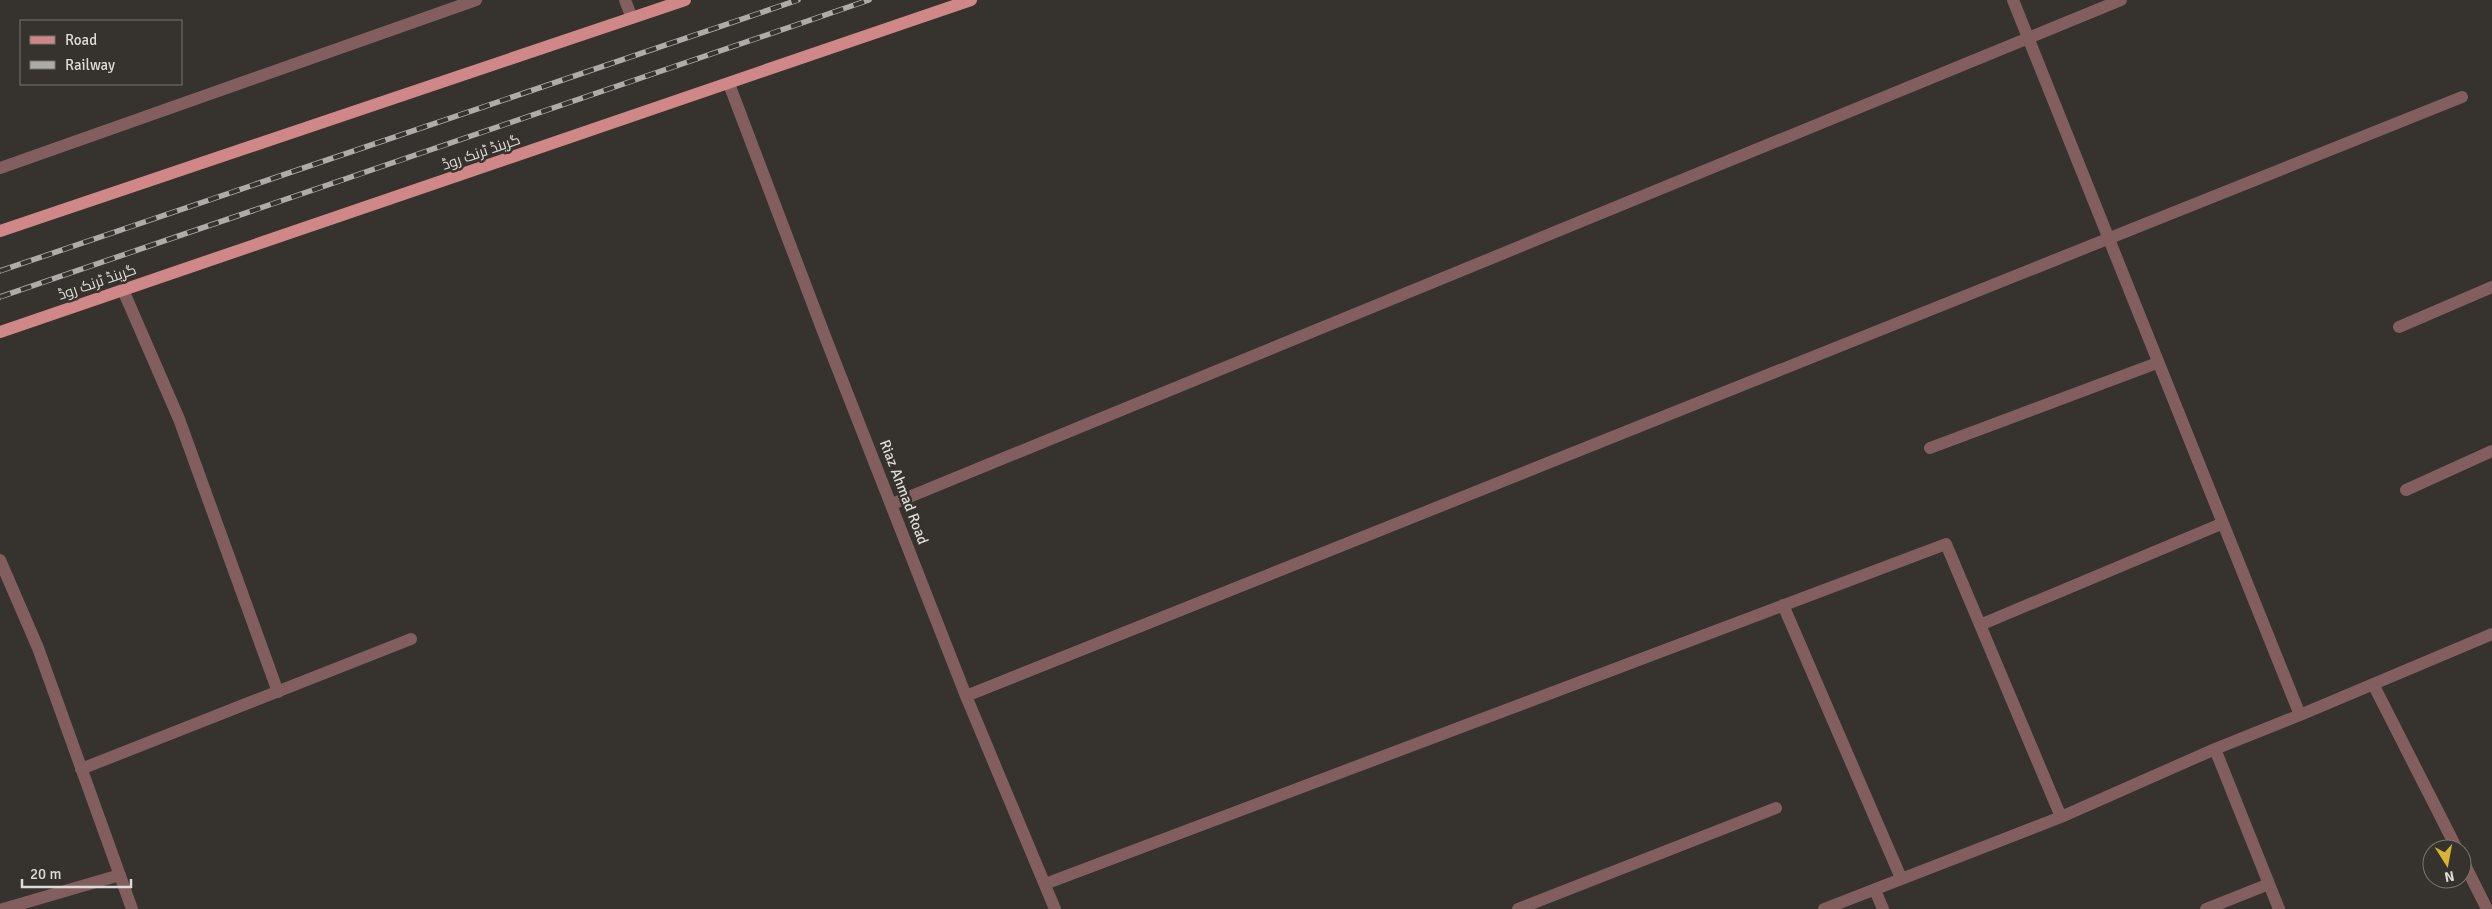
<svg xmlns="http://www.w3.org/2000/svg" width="2492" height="909" font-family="Signika,Cairo,sans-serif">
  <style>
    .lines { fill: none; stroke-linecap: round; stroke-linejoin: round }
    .service { stroke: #835e5e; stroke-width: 12 }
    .minor { stroke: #835e5e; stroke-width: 12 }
    .tertiary { stroke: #835e5e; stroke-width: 12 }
    .primary { stroke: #d08787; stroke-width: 12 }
    .rail-casing { stroke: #aeaca8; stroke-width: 5.5 }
    .rail { stroke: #36322d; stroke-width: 4; stroke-dasharray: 11; stroke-linecap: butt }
    .labels { text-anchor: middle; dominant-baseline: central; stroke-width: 5; stroke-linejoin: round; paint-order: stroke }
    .street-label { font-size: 15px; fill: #dddbd7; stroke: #36322d }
  </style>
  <rect width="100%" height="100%" fill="#36322d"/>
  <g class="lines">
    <path class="service" d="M 123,290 L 179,419 L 278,692"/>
    <path class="minor" d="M 729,84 L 826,339 L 966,696 L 1055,909
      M 2399,327 L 2492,287
      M 1930,448 L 2157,363
      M 2406,490 L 2492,451
      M 892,504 L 2121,0
      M 0,560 L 38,648 L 132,909
      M 1783,605 L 1901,878
      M 1980,625 L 2221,524
      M 2373,684 L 2457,849
      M 966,696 L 2462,97
      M 2300,715 L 2492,634
      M 2215,749 L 2279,909
      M 81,769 L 411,639
      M 2462,859 L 2487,909
      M 1045,884 L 1946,544 L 2061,817
      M 1875,890 L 1883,909
      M 3,909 L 120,875
      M 1518,909 L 1776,808
      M 1824,909 L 2061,817 L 2215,749 L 2300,715 L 2013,0
      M 2206,909 L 2269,884"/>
    <path class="tertiary" d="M 625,0 L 632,18
      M 0,168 L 476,0"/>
    <path class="primary" d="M 0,231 L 685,0
      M 0,332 L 971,0"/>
    <defs>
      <path id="rail" d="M 0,271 L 798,0
        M 0,297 L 869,0"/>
    </defs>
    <use href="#rail" class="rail-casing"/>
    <use href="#rail" class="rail"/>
  </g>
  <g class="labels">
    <g class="street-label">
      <text transform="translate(481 152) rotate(-19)">گرینڈ ٹرنک روڈ</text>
      <text transform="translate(97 282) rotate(-19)">گرینڈ ٹرنک روڈ</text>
      <text transform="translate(904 492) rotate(69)">Riaz Ahmad Road</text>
    </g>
  </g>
  <rect x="20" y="20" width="162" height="65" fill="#36322d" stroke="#797671"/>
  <rect x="30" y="36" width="25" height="8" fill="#d08787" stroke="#797671"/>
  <text x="65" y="45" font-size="15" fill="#dddbd7">Road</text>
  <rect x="30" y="61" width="25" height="8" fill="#aeaca8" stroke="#797671"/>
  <text x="65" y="70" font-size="15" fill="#dddbd7">Railway</text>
  <g transform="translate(2447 864) rotate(169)"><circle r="24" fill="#36322d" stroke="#797671"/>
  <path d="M0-4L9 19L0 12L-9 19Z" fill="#d9b334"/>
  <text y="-8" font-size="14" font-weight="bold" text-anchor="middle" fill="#dddbd7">N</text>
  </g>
  <path d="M22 879v8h109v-8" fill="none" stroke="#dddbd7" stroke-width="2.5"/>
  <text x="30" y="879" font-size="15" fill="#dddbd7" stroke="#36322d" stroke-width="4" paint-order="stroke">20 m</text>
</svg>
